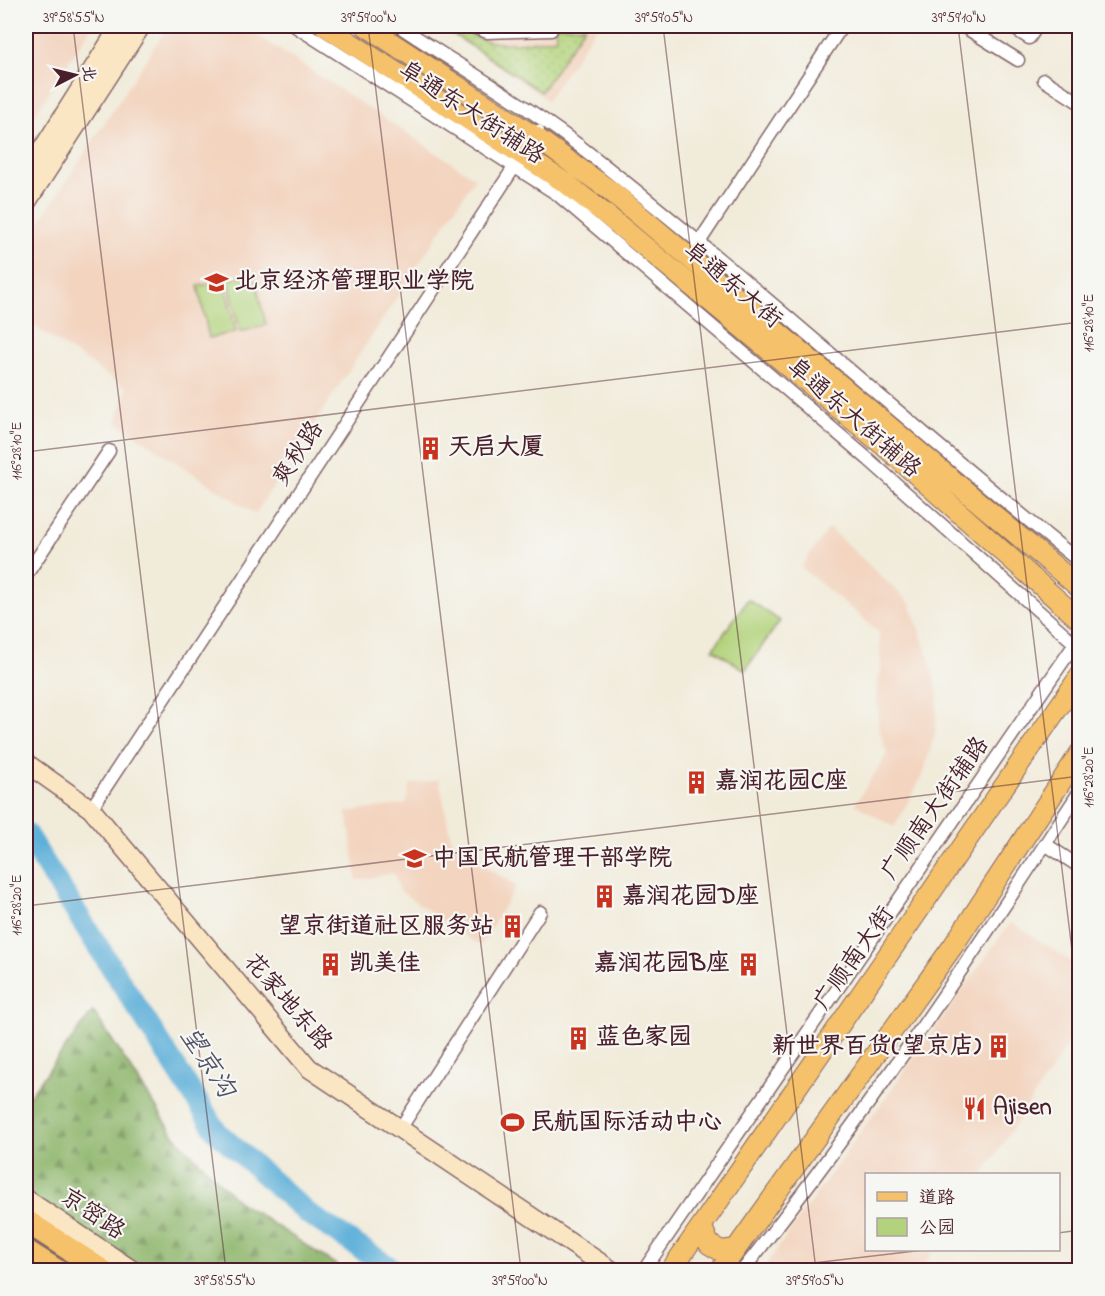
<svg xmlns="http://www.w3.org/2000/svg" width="1105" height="1296" font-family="'Indie Flower','LXGW WenKai TC',sans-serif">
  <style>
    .built { fill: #f3d4bf }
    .grass { fill: url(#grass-dots); stroke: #7e7953; stroke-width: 1.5 }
    .forest { fill: url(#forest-firs); stroke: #6c6a4b; stroke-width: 1.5 }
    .park { fill: #b2d37b; stroke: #7e7953; stroke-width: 1.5 }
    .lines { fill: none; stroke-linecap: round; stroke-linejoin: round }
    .river { stroke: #5fb0d9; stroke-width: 22 }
    .street-casing { stroke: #846668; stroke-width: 15 }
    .secondary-casing { stroke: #846668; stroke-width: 21 }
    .primary-casing { stroke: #846668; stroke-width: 22 }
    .highway-casing { stroke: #846668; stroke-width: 26 }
    .street { stroke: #fff; stroke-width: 12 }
    .secondary { stroke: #fbe6c4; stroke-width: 18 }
    .primary { stroke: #f5c16b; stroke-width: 20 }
    .highway { stroke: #f5c16b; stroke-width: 22 }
    .ticks { fill: none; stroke: #4a1f2b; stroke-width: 1.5; stroke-opacity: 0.45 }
    .labels { text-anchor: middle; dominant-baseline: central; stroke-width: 4.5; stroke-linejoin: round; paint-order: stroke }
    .street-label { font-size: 24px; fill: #4a1f2b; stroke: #f6f6f2 }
    .poi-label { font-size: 24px; font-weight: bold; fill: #4a1f2b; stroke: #f6f6f2; text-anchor: start }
    .water-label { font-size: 26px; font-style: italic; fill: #515268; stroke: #f6f6f2 }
    .neatline { fill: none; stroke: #4a1f2b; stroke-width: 2 }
    .ticks-label { font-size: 15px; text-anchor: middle; fill: #4a1f2b }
  </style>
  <defs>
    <pattern id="grass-dots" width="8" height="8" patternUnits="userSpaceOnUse" patternTransform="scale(1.5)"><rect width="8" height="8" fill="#b2d37b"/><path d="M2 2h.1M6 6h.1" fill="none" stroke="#9bb56a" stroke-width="1.8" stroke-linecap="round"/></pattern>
    <pattern id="forest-firs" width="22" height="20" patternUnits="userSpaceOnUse" patternTransform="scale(1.5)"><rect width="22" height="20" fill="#8db56b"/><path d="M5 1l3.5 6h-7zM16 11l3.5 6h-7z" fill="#759358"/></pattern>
  </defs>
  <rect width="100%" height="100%" fill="#f6f6f2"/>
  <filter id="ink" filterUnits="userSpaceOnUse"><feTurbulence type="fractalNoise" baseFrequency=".0167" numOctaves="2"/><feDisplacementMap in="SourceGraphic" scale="12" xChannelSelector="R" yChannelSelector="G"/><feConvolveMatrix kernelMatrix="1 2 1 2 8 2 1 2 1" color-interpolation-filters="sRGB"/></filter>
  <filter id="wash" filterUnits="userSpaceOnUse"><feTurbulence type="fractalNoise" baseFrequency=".008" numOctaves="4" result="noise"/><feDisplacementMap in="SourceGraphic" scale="24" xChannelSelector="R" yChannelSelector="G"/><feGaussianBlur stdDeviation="1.35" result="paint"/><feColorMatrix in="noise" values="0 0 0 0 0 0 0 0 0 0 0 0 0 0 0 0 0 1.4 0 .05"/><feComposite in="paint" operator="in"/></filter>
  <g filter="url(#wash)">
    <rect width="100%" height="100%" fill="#f1ebda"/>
    <path class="built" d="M 26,26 L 92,26 L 26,128 Z
      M 168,26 L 243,26 L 475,178 L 255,514 L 116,422 L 127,388 L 26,321 L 26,243 Z
      M 441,26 L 597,26 L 547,100 Z
      M 829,528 L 910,603 L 931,665 L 938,696 L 935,733 L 923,775 L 894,827 L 855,804 L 887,754 L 879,729 L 876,691 L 881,665 L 879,632 L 801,567 Z
      M 439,779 L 452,844 L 516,886 L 480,946 L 400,891 L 394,873 L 357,880 L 347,812 L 406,804 L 410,785 Z
      M 1011,922 L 1079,967 L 1079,1027 L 983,1174 L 866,1174 L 866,1250 L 934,1250 L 921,1270 L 762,1270 Z"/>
    <path class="grass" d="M 454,26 L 463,26 C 483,52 527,42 556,38 L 555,26 L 585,26 L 541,92 L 450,32 Z"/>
    <path class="forest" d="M 93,1011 L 176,1138 L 239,1202 L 344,1270 L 116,1270 L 26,1210 L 26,1100 Z"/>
    <path class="park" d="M 254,274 L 266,325 L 240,332 L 228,279 Z
      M 224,281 L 236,332 L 209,338 L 198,286 Z
      M 748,599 L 780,621 L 745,670 L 713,649 Z"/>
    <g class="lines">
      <path class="river" d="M 26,834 L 217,1132 L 307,1213 L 394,1270"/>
    </g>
  </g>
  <g filter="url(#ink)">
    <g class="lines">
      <defs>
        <path id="street" d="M 295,26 L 557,194 L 868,459 L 1080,648
          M 399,26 C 464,69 533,109 595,158 C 760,288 915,431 1080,562
          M 471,26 L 487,32 L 551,30
          M 963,26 L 1018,60
          M 1010,26 L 1029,38 L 1037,26
          M 1044,80 L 1080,103
          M 696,247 L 842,26
          M 26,575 L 109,451
          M 91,809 L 538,131
          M 1045,844 L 1080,867
          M 400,1129 L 540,912
          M 644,1270 L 1079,638
          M 743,1270 C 864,1117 973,955 1080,791"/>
        <path id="secondary" d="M 26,175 L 120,26
          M 26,203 L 141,26
          M 26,763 L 91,809 L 309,1068 L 611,1270
          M 26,1199 L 132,1270
          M 26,1266 L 32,1270"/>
        <path id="primary" d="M 325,26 L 567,184 L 609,217 L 883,445 L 1080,620
          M 366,26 L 534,136 L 612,192 L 1080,588
          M 702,1227 L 709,1244 L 721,1251 L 736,1249
          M 671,1270 L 1080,676
          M 721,1270 L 953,946 L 1080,753"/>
        <path id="highway" d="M 26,1221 L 101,1270
          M 26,1251 L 56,1270"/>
      </defs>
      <use href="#street" class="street-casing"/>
      <use href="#secondary" class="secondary-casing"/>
      <use href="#primary" class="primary-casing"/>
      <use href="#highway" class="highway-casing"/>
      <use href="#street" class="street"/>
      <use href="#secondary" class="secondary"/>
      <use href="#primary" class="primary"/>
      <use href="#highway" class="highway"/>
    </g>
  </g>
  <path class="ticks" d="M 73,26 L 226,1270M 368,26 L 521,1270M 663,26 L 816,1270M 958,26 L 1080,1015M 26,452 L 1080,322M 26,906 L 1080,776M 1058,1233 L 1080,1230M 753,1270 L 924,1250"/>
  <defs>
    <symbol id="university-bare" viewBox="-9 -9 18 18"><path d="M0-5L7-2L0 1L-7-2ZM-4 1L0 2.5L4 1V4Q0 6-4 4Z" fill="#c8321e" stroke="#f6f6f2" stroke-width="2.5" paint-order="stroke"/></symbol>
    <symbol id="building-bare" viewBox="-9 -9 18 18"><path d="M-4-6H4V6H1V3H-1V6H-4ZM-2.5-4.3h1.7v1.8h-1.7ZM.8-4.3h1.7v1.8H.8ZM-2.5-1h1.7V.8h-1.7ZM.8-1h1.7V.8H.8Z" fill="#c8321e" stroke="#f6f6f2" stroke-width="2.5" paint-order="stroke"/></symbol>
    <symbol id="restaurant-bare" viewBox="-9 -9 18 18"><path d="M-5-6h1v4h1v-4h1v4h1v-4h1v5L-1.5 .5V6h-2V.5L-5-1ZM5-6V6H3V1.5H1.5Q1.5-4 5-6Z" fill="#c8321e" stroke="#f6f6f2" stroke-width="2.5" paint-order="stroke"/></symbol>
    <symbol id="stadium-bare" viewBox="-9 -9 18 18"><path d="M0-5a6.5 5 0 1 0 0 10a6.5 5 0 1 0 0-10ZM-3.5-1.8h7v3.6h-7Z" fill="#c8321e" stroke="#f6f6f2" stroke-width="2.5" paint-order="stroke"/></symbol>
  </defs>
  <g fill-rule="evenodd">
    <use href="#university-bare" x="200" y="266" width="33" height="33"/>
    <use href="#building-bare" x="414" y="432" width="33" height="33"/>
    <use href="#building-bare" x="680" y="766" width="33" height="33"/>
    <use href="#university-bare" x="398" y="842" width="33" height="33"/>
    <use href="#building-bare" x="588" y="880" width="33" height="33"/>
    <use href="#building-bare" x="496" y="910" width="33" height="33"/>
    <use href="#building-bare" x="314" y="948" width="33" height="33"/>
    <use href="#building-bare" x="732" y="948" width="33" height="33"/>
    <use href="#building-bare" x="562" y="1022" width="33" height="33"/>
    <use href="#building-bare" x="982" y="1030" width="33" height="33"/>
    <use href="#restaurant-bare" x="958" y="1092" width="33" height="33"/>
    <use href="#stadium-bare" x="496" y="1106" width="33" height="33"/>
  </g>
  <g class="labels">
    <g class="street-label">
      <text transform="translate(471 114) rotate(33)">阜通东大街辅路</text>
      <text transform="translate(732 286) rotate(40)">阜通东大街</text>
      <text transform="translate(853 419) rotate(41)">阜通东大街辅路</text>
      <text transform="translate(299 454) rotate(-57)">爽秋路</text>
      <text transform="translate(936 809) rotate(-55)">广顺南大街辅路</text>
      <text transform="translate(855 959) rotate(-55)">广顺南大街</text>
      <text transform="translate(287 1003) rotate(49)">花家地东路</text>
      <text transform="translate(92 1215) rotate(34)">京密路</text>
    </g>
    <g class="poi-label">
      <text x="234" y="282">北京经济管理职业学院</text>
      <text x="448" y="448">天启大厦</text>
      <text x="715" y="782">嘉润花园C座</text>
      <text x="432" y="859">中国民航管理干部学院</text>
      <text x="622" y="897">嘉润花园D座</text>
      <text x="494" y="927" text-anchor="end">望京街道社区服务站</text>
      <text x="349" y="964">凯美佳</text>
      <text x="730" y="964" text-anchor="end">嘉润花园B座</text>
      <text x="596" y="1038">蓝色家园</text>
      <text x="981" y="1047" text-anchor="end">新世界百货(望京店)</text>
      <text x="993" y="1108">Ajisen</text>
      <text x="530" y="1123">民航国际活动中心</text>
    </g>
    <g class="water-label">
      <text transform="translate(206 1063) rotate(57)">望京沟</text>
    </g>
  </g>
  <rect width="1105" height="1296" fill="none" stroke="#f6f6f2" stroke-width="66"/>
  <rect x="865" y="1173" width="195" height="78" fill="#f6f6f2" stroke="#b1a0a2" stroke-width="1.5"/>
  <rect x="877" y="1192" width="30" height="9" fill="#f5c16b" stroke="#b1a0a2" stroke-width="1.5"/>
  <text x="919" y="1203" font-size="18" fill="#4a1f2b">道路</text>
  <rect x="877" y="1218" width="30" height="18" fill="#b2d37b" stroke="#b1a0a2" stroke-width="1.5"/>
  <text x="919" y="1233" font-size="18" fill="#4a1f2b">公园</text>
  <g transform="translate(75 75) rotate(83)" stroke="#f6f6f2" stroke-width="4.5" paint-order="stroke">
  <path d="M0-4.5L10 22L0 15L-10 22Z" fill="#4a1f2b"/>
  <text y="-9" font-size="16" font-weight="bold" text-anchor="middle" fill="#4a1f2b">北</text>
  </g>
  <rect x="33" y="33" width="1039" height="1230" class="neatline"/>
  <g class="ticks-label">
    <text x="74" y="22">39°58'55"N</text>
    <text x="369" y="22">39°59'00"N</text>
    <text x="664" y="22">39°59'05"N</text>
    <text x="959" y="22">39°59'10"N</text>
    <text transform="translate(1088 323) rotate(-90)" y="5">116°28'10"E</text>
    <text transform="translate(16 451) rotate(-90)" y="5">116°28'10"E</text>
    <text transform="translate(1088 777) rotate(-90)" y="5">116°28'20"E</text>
    <text transform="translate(16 905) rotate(-90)" y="5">116°28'20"E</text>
    <text x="225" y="1285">39°58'55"N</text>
    <text x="520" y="1285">39°59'00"N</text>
    <text x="815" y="1285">39°59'05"N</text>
  </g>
</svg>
